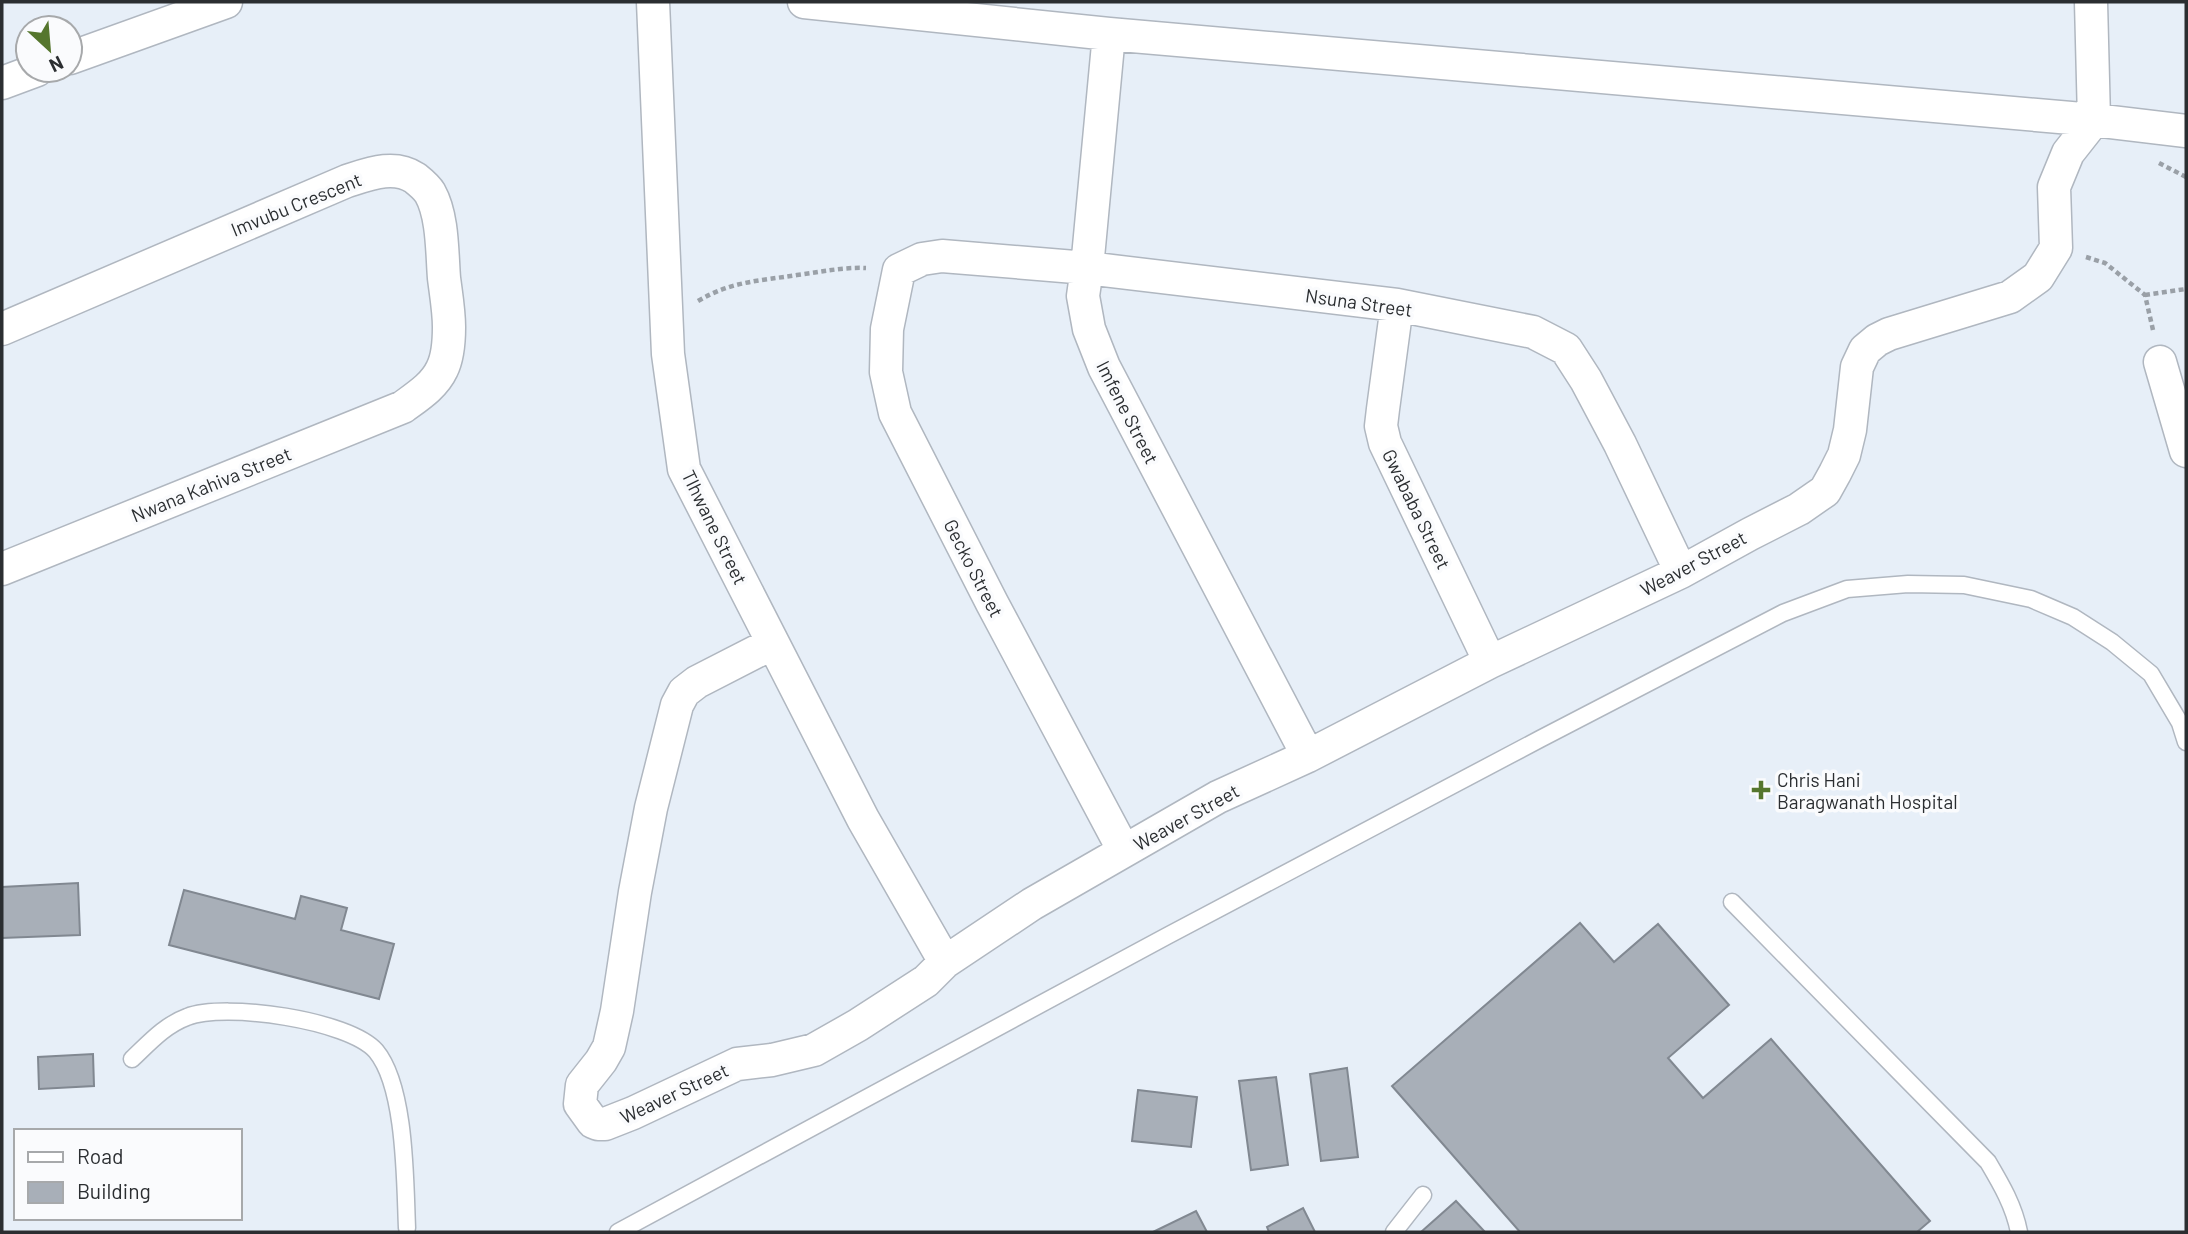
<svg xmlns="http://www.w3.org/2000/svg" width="2188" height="1234" font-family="Barlow,sans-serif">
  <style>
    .building { fill: #a8afb8; stroke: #818891; stroke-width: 2 }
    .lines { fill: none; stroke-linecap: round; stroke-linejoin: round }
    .lane-casing { stroke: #b0b7c0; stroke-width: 19 }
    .street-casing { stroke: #b0b7c0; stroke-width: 35 }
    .path { stroke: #9aa0a7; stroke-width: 4.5; stroke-dasharray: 5 3.5; stroke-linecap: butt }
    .lane { stroke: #fff; stroke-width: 16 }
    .street { stroke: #fff; stroke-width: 32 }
    .poi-dot { fill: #55762d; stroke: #fafbfd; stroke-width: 2.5 }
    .labels { text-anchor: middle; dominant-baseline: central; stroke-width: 7; stroke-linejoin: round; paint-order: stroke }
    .street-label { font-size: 19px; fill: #2b2e31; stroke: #fafbfd }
    .poi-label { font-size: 19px; fill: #2b2e31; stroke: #fafbfd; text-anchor: start }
  </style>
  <rect width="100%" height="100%" fill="#e7eff8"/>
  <path class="building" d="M 78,883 L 80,935 L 2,938 L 2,887 Z
    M 184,890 L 295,919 L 301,896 L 347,908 L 341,930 L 394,944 L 379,999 L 169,945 Z
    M 1580,923 L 1614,962 L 1658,924 L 1729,1005 L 1668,1058 L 1703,1098 L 1771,1039 L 1930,1221 L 1917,1232 L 1520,1232 L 1392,1086 Z
    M 93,1054 L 94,1086 L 39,1089 L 38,1057 Z
    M 1347,1068 L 1358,1157 L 1321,1161 L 1310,1074 Z
    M 1276,1077 L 1288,1165 L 1251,1170 L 1239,1081 Z
    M 1138,1090 L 1197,1097 L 1191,1147 L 1132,1141 Z
    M 1456,1201 L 1485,1232 L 1421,1232 Z
    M 1303,1208 L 1315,1232 L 1269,1232 L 1267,1227 Z
    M 1196,1211 L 1207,1232 L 1153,1232 Z"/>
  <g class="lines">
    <defs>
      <path id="lane" d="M 1732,902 L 1988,1162 C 2001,1184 2014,1206 2019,1232
        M 132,1059 C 149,1043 165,1025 187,1017 C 225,1002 349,1020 376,1051 C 406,1087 405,1183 407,1228
        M 618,1232 L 1167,936 L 1540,739 L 1783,613 L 1847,589 L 1908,584 L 1964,585 L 2031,599 L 2073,617 L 2112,642 L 2151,674 L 2180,723 L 2186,742
        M 1394,1232 L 1423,1195"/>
      <path id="street" d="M 653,2 L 668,354 L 684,469 L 863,819 L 945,962
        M 804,2 L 1109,34 L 2094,120 L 2186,131
        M 1109,34 L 1087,268 L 1083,296 L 1089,329 L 1104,367 L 1308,756
        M 70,58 L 226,2
        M 2,83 L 37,70
        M 1397,305 L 1383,409 L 1381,426 L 1385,443 L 1490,662
        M 2,329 L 347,181 C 369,174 394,164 415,178 C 420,182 427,188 430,193 C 443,216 442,253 444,278 C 446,294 449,311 449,327 C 449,341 448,357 442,369 C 434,386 418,396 403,407 L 2,569
        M 2160,362 L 2186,451
        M 773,643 L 697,682 L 684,692 L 677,705 L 651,808 L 635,892 L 617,1011 L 609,1047 L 601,1061 L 582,1085 L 580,1104 L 593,1122 L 598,1124 L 605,1124 L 633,1113 L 737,1064 L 772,1060 L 814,1050 L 858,1025 L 926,981 L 945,962 L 1032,904 L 1218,797 L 1308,756 L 1490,662 L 1681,572 L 1750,534 L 1799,509 L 1825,491 L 1835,473 L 1844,455 L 1850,430 L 1857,367 L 1865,350 L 1877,340 L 1889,334 L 2010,297 L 2038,277 L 2056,248 L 2054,187 L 2068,153 L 2094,120 L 2091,2
        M 1124,851 L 992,603 L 895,413 L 886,372 L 887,329 L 899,270 L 922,259 L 942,256 L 1087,268 L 1397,305 L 1533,332 L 1566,349 L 1586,380 L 1620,444 L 1681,572"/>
    </defs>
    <use href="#lane" class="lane-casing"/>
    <use href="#street" class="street-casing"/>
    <path class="path" d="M 2159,163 L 2186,177
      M 2086,257 L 2105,263 L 2145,295 L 2153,330
      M 2145,295 L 2186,289
      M 698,301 C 732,281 759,281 797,275 C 821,272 842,267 866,268"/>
    <use href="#lane" class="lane"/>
    <use href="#street" class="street"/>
  </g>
  <path class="poi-dot" d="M1757.5 779.5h7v7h7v7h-7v7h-7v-7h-7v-7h7z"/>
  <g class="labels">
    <g class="street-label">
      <text transform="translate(296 204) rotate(-22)">Imvubu Crescent</text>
      <text transform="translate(1359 302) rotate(8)">Nsuna Street</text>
      <text transform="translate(1128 412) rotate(63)">Imfene Street</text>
      <text transform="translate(211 484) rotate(-22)">Nwana Kahiva Street</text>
      <text transform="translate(1417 509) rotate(64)">Gwababa Street</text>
      <text transform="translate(715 527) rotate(64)">Tlhwane Street</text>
      <text transform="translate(1693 563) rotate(-28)">Weaver Street</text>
      <text transform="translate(974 568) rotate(63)">Gecko Street</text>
      <text transform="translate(1186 817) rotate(-29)">Weaver Street</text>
      <text transform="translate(674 1093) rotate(-25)">Weaver Street</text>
    </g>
    <g class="poi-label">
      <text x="1777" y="779">Chris Hani<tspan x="1777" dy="22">Baragwanath Hospital</tspan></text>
    </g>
  </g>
  <rect width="2188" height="1234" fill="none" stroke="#2b2e31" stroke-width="7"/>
  <rect x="14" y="1129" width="228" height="91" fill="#fafbfd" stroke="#a7a9ab" stroke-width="2"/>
  <rect x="28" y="1152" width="35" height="10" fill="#ffffff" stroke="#a7a9ab" stroke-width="2"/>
  <text x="77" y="1164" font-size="21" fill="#2b2e31">Road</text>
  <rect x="28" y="1182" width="35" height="21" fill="#a8afb8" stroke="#a7a9ab" stroke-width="2"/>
  <text x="77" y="1199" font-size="21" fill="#2b2e31">Building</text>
  <g transform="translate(49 49) rotate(154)"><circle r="33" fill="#fafbfd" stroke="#a7a9ab" stroke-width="2"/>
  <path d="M0-5L12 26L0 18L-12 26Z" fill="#55762d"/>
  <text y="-10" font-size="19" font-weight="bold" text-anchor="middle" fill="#2b2e31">N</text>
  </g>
</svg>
